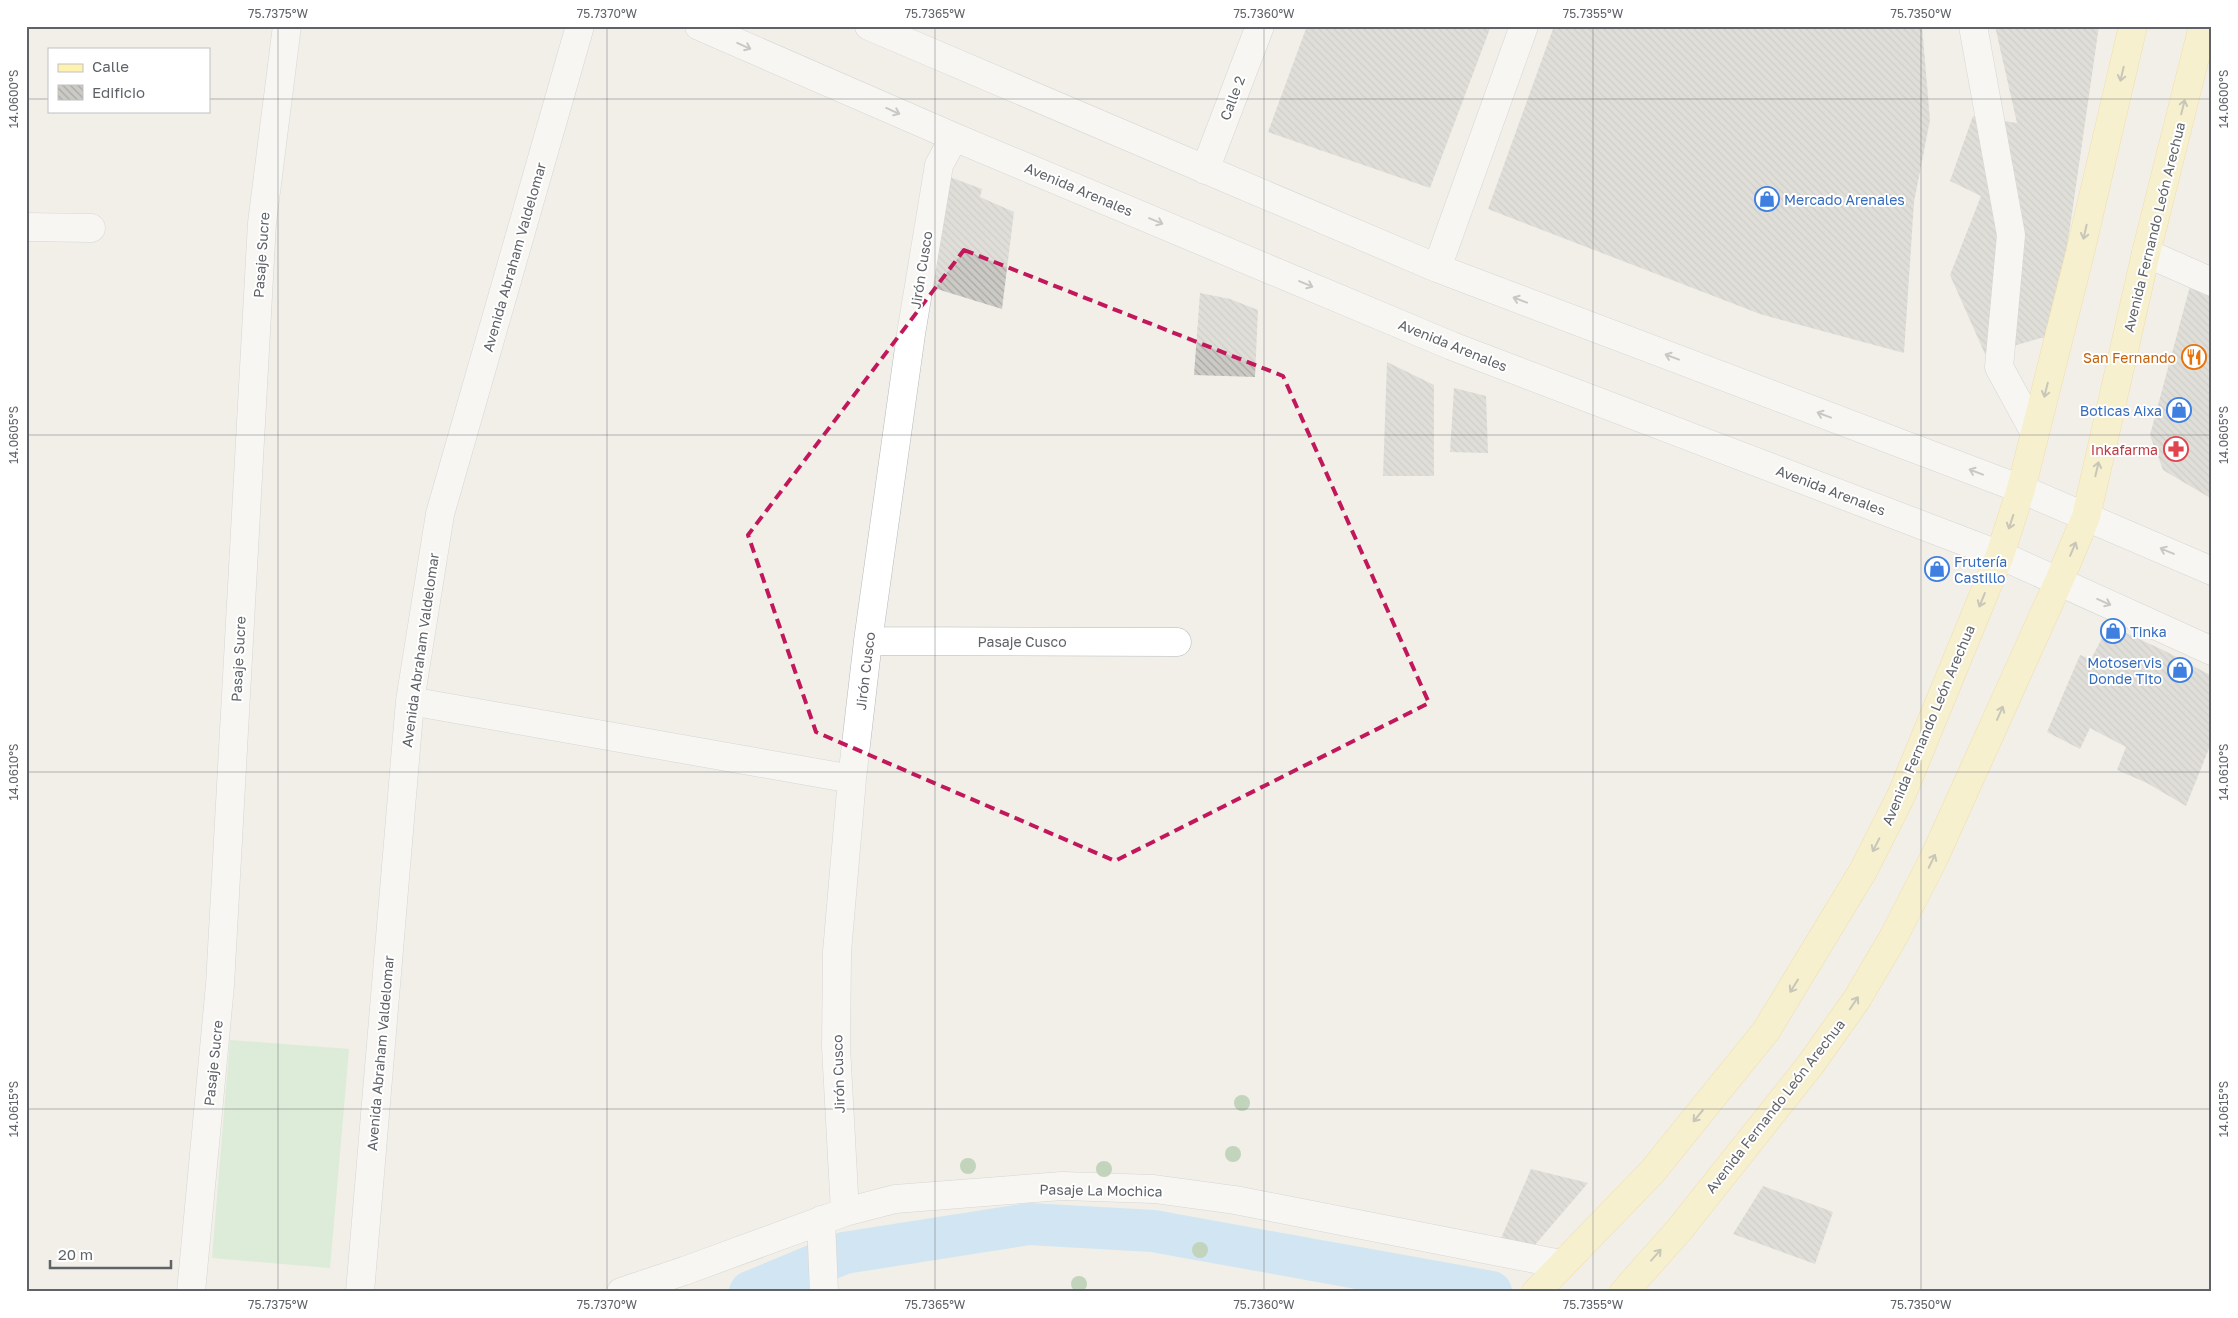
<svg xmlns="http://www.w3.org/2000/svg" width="2238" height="1318" font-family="'Golos Text',sans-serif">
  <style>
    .pitch { fill: #c5e8c5 }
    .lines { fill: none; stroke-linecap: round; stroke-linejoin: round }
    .canal { stroke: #aadaff; stroke-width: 42 }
    .building { fill: url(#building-back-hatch) }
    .minor-casing { stroke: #b5b8bc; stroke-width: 29 }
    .major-casing { stroke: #f2c960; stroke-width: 29 }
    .minor { stroke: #fff; stroke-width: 28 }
    .major { stroke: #fff2af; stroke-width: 28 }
    .tree { fill: #89b387 }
    .oneway { stroke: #979a9d }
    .oneway2 { stroke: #979581 }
    .marked { fill: none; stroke: #c2185b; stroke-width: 4; stroke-dasharray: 10 6; stroke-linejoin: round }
    .ticks { fill: none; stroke: #5f6368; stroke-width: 1; stroke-opacity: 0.45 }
    .labels { text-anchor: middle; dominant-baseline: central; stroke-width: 4; stroke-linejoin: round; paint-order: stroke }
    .street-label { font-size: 14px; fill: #5f6368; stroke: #fff }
    .shop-label { font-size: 14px; fill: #366cbe; stroke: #fff; text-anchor: start }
    .food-label { font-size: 14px; fill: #c56008; stroke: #fff; text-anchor: end }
    .health-label { font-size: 14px; fill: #be3a42; stroke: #fff; text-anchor: end }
    .neatline { fill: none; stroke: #5f6368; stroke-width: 2 }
    .ticks-label { font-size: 12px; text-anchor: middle; fill: #5f6368 }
  </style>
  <defs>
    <pattern id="building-back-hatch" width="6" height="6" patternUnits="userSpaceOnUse" patternTransform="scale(1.25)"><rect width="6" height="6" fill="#cccac5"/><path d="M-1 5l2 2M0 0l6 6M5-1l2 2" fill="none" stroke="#a9a8a4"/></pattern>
  </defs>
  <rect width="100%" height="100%" fill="#f1efe8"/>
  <path class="pitch" d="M 230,1040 L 349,1049 L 330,1268 L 212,1258 Z"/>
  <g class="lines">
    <path class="canal" d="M 750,1292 L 844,1253 L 1029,1224 L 1153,1231 L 1491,1292"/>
  </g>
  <path class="building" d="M 1307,26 L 1491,26 L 1430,188 L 1268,132 Z
    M 1554,26 L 1922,26 L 1930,120 L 1914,202 L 1904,353 L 1760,314 L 1488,209 Z
    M 1995,26 L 2099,26 L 2054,338 L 2041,338 L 1985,354 L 1950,275 L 1981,196 L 1950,181 L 1973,116 L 2017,123 Z
    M 947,176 L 982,189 L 980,197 L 1014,212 L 1002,309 L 924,285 Z
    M 2190,286 L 2212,293 L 2212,499 L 2163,470 L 2150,435 Z
    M 1200,293 L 1230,299 L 1258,310 L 1255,377 L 1194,375 Z
    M 1387,362 L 1434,385 L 1434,476 L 1383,476 Z
    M 1454,388 L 1486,396 L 1488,453 L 1450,452 Z
    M 2109,625 L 2165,651 L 2212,676 L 2212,741 L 2186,806 L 2147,783 L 2117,770 L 2126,747 L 2090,728 L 2080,749 L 2047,732 L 2080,655 L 2091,659 Z
    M 1531,1169 L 1588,1183 L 1534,1246 L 1499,1243 Z
    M 1763,1186 L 1833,1212 L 1815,1264 L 1733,1234 Z"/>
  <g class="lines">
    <defs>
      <path id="minor" d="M 699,26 L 954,137 L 1452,346 L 2000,555 L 2212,651
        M 869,26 L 1437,268 L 2021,489 L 2212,571
        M 1973,26 L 2011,235 L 1999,367 L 2035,433
        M 1205,170 L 1260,26
        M 26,227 L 91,228
        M 2146,253 L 2212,282
        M 1437,268 L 1524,26
        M 868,641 L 1177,642
        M 410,701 L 852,779
        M 845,1212 L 836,1047 L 837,952 L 852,779 L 868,641 L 911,334 L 939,165 L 954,137
        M 821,1220 L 824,1292
        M 191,1292 L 220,985 L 262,223 L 287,26
        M 360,1292 L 410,701 L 440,514 L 580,26
        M 621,1292 L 684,1271 L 845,1212 L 895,1199 L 1062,1186 L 1154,1189 L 1235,1200 L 1561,1264"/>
      <path id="major" d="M 1536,1292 L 1652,1172 L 1766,1031 L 1863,871 L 1901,796 L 2000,555 L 2021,489 L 2080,253 L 2133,26
        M 1624,1292 L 1679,1230 L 1811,1064 L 1857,999 L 1894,936 L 1934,858 L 2059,581 L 2086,517 L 2146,253 L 2203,26"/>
    </defs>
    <use href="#minor" class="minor-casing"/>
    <use href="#major" class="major-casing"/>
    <use href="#minor" class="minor"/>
    <use href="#major" class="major"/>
  </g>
  <g class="tree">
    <circle cx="1242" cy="1103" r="8"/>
    <circle cx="1233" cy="1154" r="8"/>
    <circle cx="968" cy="1166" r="8"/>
    <circle cx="1104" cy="1169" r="8"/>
    <circle cx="1200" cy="1250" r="8"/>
    <circle cx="1079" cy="1284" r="8"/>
  </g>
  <defs><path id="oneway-shaft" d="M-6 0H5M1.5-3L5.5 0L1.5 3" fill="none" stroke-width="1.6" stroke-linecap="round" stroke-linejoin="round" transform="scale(1.25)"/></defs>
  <g class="oneway">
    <use href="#oneway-shaft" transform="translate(744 46) rotate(24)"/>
    <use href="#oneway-shaft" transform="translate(893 111) rotate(24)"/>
    <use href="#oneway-shaft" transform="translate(1156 221) rotate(23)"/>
    <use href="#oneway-shaft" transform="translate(1306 284) rotate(23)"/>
    <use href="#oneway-shaft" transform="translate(1520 300) rotate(-159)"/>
    <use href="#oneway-shaft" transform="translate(1672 357) rotate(-159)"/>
    <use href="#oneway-shaft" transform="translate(1824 415) rotate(-159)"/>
    <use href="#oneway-shaft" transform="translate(1976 472) rotate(-159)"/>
    <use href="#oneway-shaft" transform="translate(2167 551) rotate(-157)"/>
    <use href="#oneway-shaft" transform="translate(2104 602) rotate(24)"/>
  </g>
  <g class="oneway2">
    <use href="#oneway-shaft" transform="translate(2122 74) rotate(103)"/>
    <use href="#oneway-shaft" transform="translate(2183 107) rotate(-76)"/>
    <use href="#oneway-shaft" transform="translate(2085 232) rotate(103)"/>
    <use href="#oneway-shaft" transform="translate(2046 390) rotate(104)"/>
    <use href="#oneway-shaft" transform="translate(2097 469) rotate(-77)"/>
    <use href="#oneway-shaft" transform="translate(2011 522) rotate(108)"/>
    <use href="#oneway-shaft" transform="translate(2073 549) rotate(-67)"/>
    <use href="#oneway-shaft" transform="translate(1982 600) rotate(112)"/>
    <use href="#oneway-shaft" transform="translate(2000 713) rotate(-66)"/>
    <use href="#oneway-shaft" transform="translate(1876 845) rotate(117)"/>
    <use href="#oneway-shaft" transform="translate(1932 861) rotate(-64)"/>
    <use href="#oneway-shaft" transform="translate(1794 986) rotate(122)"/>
    <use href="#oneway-shaft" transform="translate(1854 1003) rotate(-56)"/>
    <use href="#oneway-shaft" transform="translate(1698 1116) rotate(130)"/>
    <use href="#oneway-shaft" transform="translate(1656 1255) rotate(-49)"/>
  </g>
  <path d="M0 0H2238V1318H0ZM 964,250 L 1283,376 L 1429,703 L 1115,861 L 816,732 L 748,535 Z" fill="#f1efe8" fill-opacity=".55" fill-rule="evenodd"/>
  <path class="marked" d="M 964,250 L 1283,376 L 1429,703 L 1115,861 L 816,732 L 748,535 Z"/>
  <path class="ticks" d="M 278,26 L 278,1292M 607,26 L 607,1292M 935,26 L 935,1292M 1264,26 L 1264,1292M 1593,26 L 1593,1292M 1921,26 L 1921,1292M 26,99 L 49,99M 209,99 L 2212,99M 26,435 L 2212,435M 26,772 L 2212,772M 26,1109 L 2212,1109"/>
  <defs>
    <symbol id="shop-ring" viewBox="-11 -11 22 22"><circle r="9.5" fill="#fff" stroke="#3f7fe0" stroke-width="1.5"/><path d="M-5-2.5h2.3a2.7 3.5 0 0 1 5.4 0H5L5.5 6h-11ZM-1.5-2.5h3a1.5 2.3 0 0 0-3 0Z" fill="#3f7fe0"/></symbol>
    <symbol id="restaurant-ring" viewBox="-11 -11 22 22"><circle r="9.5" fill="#fff" stroke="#e8710a" stroke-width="1.5"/><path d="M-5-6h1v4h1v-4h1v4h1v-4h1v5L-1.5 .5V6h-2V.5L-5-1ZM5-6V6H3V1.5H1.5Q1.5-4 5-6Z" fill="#e8710a"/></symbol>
    <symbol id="pharmacy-ring" viewBox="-11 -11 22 22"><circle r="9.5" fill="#fff" stroke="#e0444e" stroke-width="1.5"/><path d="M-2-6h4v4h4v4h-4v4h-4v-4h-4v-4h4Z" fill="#e0444e"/></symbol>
  </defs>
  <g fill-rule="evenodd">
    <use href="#shop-ring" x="1753" y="185" width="28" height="28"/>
    <use href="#restaurant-ring" x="2180" y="343" width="28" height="28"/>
    <use href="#shop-ring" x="2165" y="396" width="28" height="28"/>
    <use href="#pharmacy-ring" x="2162" y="435" width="28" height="28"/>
    <use href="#shop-ring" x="1923" y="555" width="28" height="28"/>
    <use href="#shop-ring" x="2099" y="617" width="28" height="28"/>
    <use href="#shop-ring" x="2166" y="656" width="28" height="28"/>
  </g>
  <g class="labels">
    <g class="street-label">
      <text transform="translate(1232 98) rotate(-69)">Calle 2</text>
      <text transform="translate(1079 189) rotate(23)">Avenida Arenales</text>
      <text transform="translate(2154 227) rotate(-76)">Avenida Fernando León Arechua</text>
      <text transform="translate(261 255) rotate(-86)">Pasaje Sucre</text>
      <text transform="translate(514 257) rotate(-74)">Avenida Abraham Valdelomar</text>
      <text transform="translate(921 270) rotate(-81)">Jirón Cusco</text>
      <text transform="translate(1453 345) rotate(22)">Avenida Arenales</text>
      <text transform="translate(1831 490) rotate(21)">Avenida Arenales</text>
      <text x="1022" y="641">Pasaje Cusco</text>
      <text transform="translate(420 650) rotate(-82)">Avenida Abraham Valdelomar</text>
      <text transform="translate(238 659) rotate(-87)">Pasaje Sucre</text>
      <text transform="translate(865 671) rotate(-83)">Jirón Cusco</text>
      <text transform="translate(1928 725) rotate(-67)">Avenida Fernando León Arechua</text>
      <text transform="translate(380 1053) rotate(-85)">Avenida Abraham Valdelomar</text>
      <text transform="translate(213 1063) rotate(-84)">Pasaje Sucre</text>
      <text transform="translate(838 1074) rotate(-92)">Jirón Cusco</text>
      <text transform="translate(1775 1106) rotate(-52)">Avenida Fernando León Arechua</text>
      <text transform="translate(1101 1190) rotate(1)">Pasaje La Mochica</text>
    </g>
    <g class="shop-label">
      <text x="1784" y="199">Mercado Arenales</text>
      <text x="2162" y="410" text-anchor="end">Boticas Aixa</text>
      <text x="1954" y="561">Frutería<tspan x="1954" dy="16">Castillo</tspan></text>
      <text x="2130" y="631">Tinka</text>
      <text x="2162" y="662" text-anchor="end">Motoservis<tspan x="2162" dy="16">Donde Tito</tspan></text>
    </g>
    <g class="food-label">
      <text x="2176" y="357">San Fernando</text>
    </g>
    <g class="health-label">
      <text x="2158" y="449">Inkafarma</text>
    </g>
  </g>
  <rect width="2238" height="1318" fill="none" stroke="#ffffff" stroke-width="55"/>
  <rect x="48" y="48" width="162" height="65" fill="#ffffff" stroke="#bfc1c3"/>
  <rect x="58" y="64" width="25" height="8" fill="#fff2af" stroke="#bfc1c3"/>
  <text x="92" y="72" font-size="15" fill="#5f6368">Calle</text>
  <rect x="58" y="85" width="25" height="15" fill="url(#building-back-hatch)" stroke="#bfc1c3"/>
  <text x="92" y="98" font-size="15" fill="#5f6368">Edificio</text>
  <path d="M50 1260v8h121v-8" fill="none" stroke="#5f6368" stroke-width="2.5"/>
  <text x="58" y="1260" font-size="15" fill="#5f6368" stroke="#ffffff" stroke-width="4" paint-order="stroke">20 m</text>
  <rect x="28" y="28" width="2182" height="1262" class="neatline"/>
  <g class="ticks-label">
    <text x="278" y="18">75.7375°W</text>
    <text x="607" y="18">75.7370°W</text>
    <text x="935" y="18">75.7365°W</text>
    <text x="1264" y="18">75.7360°W</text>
    <text x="1593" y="18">75.7355°W</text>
    <text x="1921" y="18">75.7350°W</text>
    <text transform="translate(14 99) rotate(-90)" y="4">14.0600°S</text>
    <text transform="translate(2224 99) rotate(-90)" y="4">14.0600°S</text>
    <text transform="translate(14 435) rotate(-90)" y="4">14.0605°S</text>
    <text transform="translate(2224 435) rotate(-90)" y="4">14.0605°S</text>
    <text transform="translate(14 772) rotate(-90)" y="4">14.0610°S</text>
    <text transform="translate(2224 772) rotate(-90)" y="4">14.0610°S</text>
    <text transform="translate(14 1109) rotate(-90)" y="4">14.0615°S</text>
    <text transform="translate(2224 1109) rotate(-90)" y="4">14.0615°S</text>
    <text x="278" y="1309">75.7375°W</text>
    <text x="607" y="1309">75.7370°W</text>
    <text x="935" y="1309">75.7365°W</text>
    <text x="1264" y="1309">75.7360°W</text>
    <text x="1593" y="1309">75.7355°W</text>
    <text x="1921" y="1309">75.7350°W</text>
  </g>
</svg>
